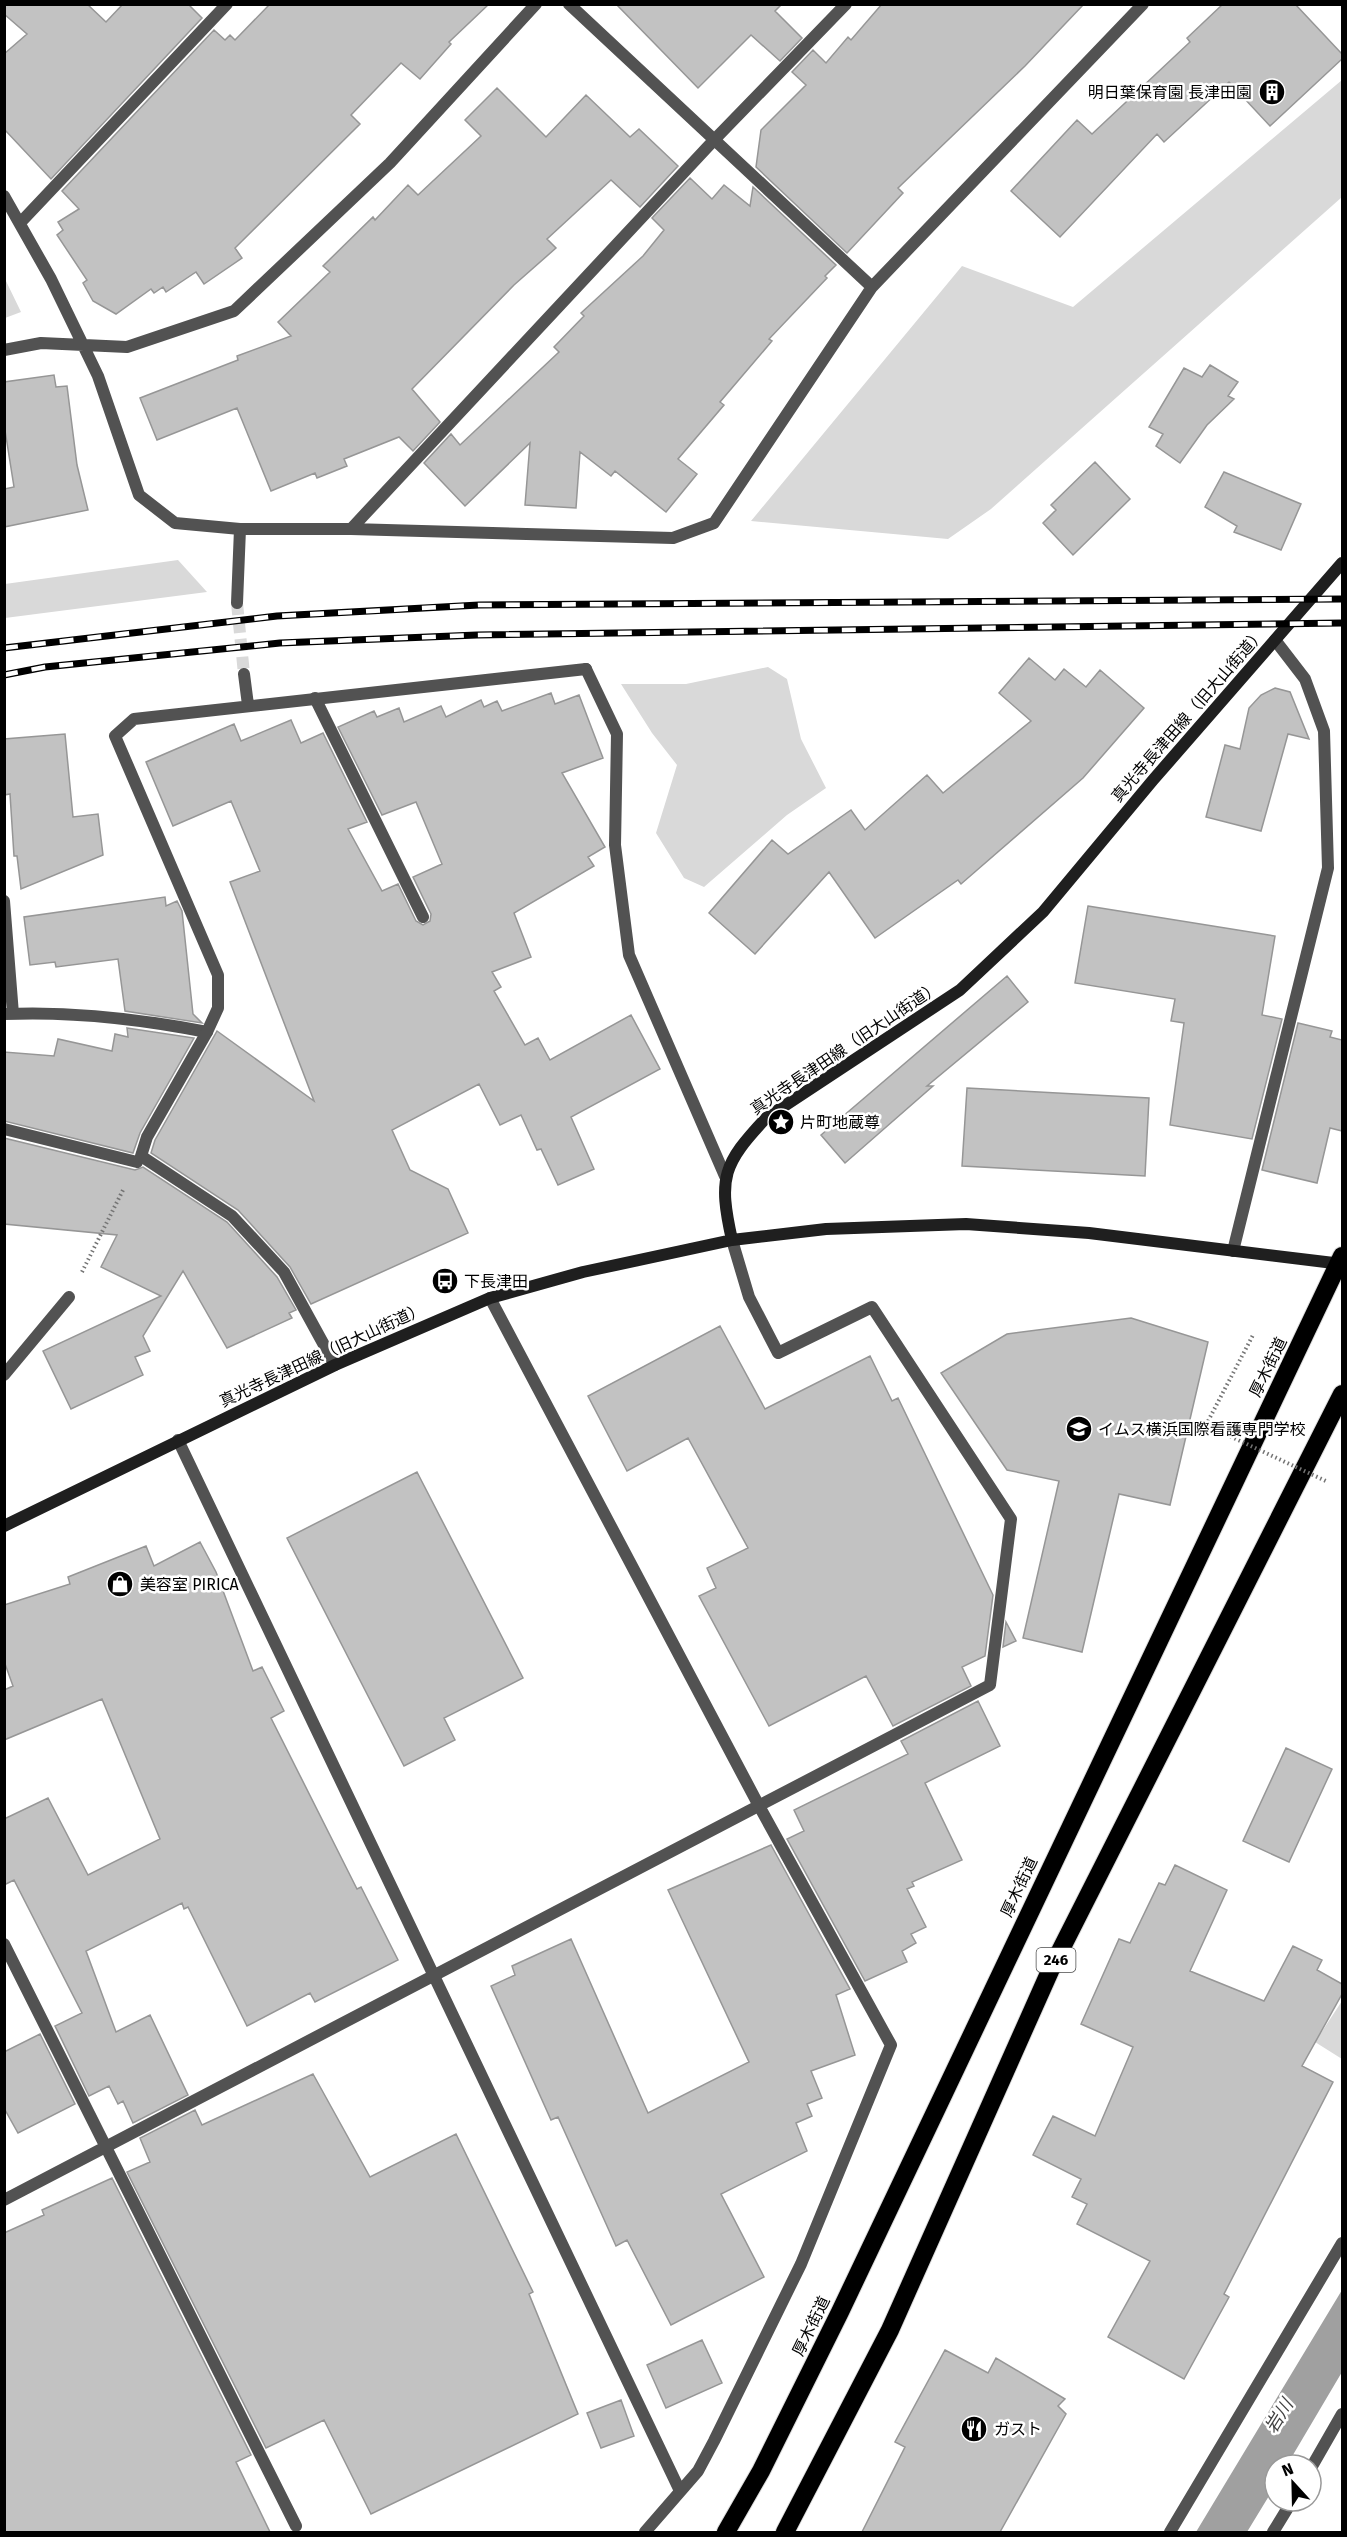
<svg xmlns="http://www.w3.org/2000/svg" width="1347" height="2537" font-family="'Fira Sans','Noto Sans JP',sans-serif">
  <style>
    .green { fill: #d9d9d9 }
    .water { fill: #a0a0a0 }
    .building { fill: #c2c2c2; stroke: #969696; stroke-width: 1.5 }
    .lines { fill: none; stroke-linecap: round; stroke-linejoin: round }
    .street-tunnel { stroke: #d9d9d9; stroke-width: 12; stroke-dasharray: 12 6; stroke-linecap: butt }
    .highway-casing { stroke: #dbdbdb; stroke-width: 20 }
    .path { stroke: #747474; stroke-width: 4; stroke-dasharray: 1.5 3; stroke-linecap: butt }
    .lane { stroke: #525252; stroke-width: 12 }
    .street { stroke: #525252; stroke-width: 12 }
    .secondary { stroke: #1f1f1f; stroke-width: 12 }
    .highway { stroke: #000; stroke-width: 18 }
    .rail-casing { stroke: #000; stroke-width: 7 }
    .rail { stroke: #fff; stroke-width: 4.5; stroke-dasharray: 14; stroke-linecap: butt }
    .path-bridge { stroke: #747474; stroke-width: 4; stroke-dasharray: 1.5 3; stroke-linecap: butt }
    .labels { text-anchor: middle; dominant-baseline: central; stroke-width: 5; stroke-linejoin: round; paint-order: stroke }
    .shield { fill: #fff; stroke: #4c4c4c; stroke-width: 1.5 }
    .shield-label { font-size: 15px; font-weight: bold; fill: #000 }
    .poi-label { font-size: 16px; fill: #000; stroke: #fff; text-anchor: start }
    .street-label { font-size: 16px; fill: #000; stroke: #fff }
    .water-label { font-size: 18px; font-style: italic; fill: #414141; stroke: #fff }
  </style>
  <rect width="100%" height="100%" fill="#fff"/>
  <path class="green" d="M 1342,80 L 1342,197 L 991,509 L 948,539 L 751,521 L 962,266 L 1073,307 Z
    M 5,279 L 21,312 L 5,318 L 4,318 Z
    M 178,560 L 207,592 L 5,618 L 5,584 Z
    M 768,667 L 787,679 L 801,739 L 826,788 L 787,815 L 704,887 L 684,878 L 656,833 L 677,765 L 652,733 L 621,684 L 686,684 Z
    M 1342,2001 L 1342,2059 L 1315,2042 Z"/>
  <path class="water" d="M 1342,2290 L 1342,2372 L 1287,2465 L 1275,2465 L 1275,2486 L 1247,2532 L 1196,2532 Z"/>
  <path class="building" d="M 4,4 L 87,4 L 106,22 L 123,4 L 188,4 L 202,18 L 51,179 L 4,129 L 4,54 L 27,34 L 4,14 Z
    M 270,4 L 489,4 L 449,42 L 451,44 L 420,79 L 401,63 L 351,115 L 360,124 L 235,248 L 242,258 L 204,284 L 196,272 L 166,292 L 163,287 L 154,293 L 151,289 L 116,314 L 93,301 L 83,283 L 87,280 L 57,235 L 63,230 L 58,222 L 79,209 L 62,191 L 214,30 L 225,40 L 230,35 L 235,40 Z
    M 616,4 L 782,4 L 775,11 L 802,38 L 780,61 L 751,35 L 698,88 Z
    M 882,4 L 1084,4 L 1025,66 L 898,188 L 903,193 L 847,253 L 756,167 L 761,130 L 806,85 L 792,72 L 813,50 L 826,63 L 848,37 L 851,40 Z
    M 1223,4 L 1295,4 L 1342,54 L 1342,59 L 1270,126 L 1229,82 L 1164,142 L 1157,134 L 1060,237 L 1011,191 L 1077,120 L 1092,134 L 1190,42 L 1187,38 Z
    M 497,88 L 546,137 L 586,95 L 630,137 L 639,129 L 678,166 L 640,207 L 611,180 L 547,239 L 556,248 L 514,285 L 412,389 L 440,422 L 413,451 L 399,437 L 344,459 L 347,466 L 317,478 L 315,473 L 271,491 L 237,408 L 157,440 L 140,398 L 238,360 L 237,356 L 291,336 L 278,322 L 330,272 L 323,266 L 373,217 L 375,220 L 408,185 L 418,195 L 481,136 L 465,120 Z
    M 690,178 L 712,199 L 724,185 L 750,206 L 753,187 L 836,265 L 825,276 L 827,278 L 769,339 L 772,341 L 720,402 L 724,405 L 678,459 L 697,474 L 666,512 L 615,471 L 611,476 L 580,452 L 576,508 L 525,505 L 530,443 L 465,506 L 424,463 L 451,434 L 460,445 L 559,352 L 554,347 L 584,316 L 581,313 L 643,256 L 664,230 L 652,218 Z
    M 1210,365 L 1238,382 L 1228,396 L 1234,399 L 1207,425 L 1180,463 L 1156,446 L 1163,434 L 1149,427 L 1184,368 L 1202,377 Z
    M 54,375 L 56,387 L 67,386 L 77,465 L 88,510 L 4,527 L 4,489 L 14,487 L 4,424 L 4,382 Z
    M 1095,462 L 1130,499 L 1073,555 L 1043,523 L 1056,510 L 1051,505 Z
    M 1224,472 L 1301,504 L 1281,550 L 1234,532 L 1237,526 L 1205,507 Z
    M 1029,658 L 1055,680 L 1064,669 L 1086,687 L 1100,670 L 1144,708 L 1083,778 L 961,884 L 958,880 L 875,938 L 829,872 L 755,954 L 709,913 L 772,840 L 788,854 L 851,810 L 865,830 L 927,775 L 943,793 L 1031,721 L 999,693 Z
    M 1275,688 L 1290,692 L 1309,739 L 1288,734 L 1261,831 L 1206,817 L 1225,745 L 1240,749 L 1249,708 L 1261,695 Z
    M 551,693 L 555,704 L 579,695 L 603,758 L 562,773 L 605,847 L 588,857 L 594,866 L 514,913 L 531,957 L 492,972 L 501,987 L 494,991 L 525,1045 L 538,1038 L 550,1060 L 631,1015 L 660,1069 L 571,1117 L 594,1169 L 558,1185 L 541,1149 L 537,1150 L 521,1115 L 500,1125 L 479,1084 L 392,1130 L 410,1170 L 448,1189 L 468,1233 L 311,1304 L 290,1267 L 238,1210 L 151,1153 L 155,1140 L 217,1031 L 314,1101 L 230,882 L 260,871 L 231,801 L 173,826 L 146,762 L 234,724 L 241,741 L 291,720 L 301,743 L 323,733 L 367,822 L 348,829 L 382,891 L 398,884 L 416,921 L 423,925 L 430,921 L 431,914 L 413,877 L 442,864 L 416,802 L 382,815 L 338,727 L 374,711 L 377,717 L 399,708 L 404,722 L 441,706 L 446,717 L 481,700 L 484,707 L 497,701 L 502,711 Z
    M 65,734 L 73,817 L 98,814 L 103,855 L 21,889 L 17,856 L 14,856 L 10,794 L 4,795 L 4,739 Z
    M 165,897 L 166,906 L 177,901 L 182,911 L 193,1014 L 202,1023 L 125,1011 L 118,959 L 56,967 L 55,962 L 30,965 L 24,917 Z
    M 1088,906 L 1275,936 L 1262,1015 L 1282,1019 L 1252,1139 L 1170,1125 L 1184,1023 L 1171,1021 L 1175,999 L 1075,983 Z
    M 1007,976 L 1028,1002 L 927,1086 L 933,1086 L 845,1163 L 821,1135 Z
    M 1298,1023 L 1332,1031 L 1330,1037 L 1342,1040 L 1342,1131 L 1330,1128 L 1317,1183 L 1262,1170 Z
    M 127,1028 L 194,1038 L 140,1133 L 133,1153 L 4,1121 L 4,1052 L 54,1056 L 58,1039 L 112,1051 L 115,1034 L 128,1037 Z
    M 967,1088 L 1149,1098 L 1145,1176 L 962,1166 Z
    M 4,1138 L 135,1170 L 143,1167 L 227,1222 L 277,1277 L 296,1310 L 289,1313 L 292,1318 L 227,1348 L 183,1271 L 143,1336 L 150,1351 L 135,1357 L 143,1375 L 71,1409 L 43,1351 L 161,1296 L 101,1267 L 117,1235 L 4,1224 Z
    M 1131,1318 L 1208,1342 L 1170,1505 L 1119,1494 L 1082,1652 L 1023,1638 L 1059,1481 L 1007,1470 L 941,1373 L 1007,1334 Z
    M 720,1326 L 765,1409 L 870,1356 L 892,1401 L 898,1398 L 993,1595 L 985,1656 L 962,1667 L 971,1686 L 893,1726 L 866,1676 L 769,1726 L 699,1596 L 716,1588 L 707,1568 L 748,1548 L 688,1438 L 627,1471 L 588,1396 Z
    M 417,1472 L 523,1678 L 444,1718 L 455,1740 L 404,1766 L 287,1538 Z
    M 200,1542 L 216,1572 L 253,1671 L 262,1667 L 284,1711 L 271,1718 L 357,1889 L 361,1887 L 398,1960 L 315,2002 L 310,1993 L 247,2026 L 188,1907 L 184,1909 L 182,1903 L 86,1951 L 116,2032 L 150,2015 L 188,2095 L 133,2123 L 123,2101 L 118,2104 L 109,2086 L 89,2096 L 55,2026 L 82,2013 L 14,1880 L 4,1885 L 4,1819 L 48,1798 L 88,1875 L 160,1839 L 102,1699 L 4,1740 L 4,1690 L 13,1686 L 4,1661 L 4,1605 L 70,1584 L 68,1577 L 146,1546 L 154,1566 Z
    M 1006,1622 L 1016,1641 L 1003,1647 Z
    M 978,1701 L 1000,1746 L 925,1783 L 962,1860 L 912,1882 L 914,1886 L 907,1889 L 926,1927 L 911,1934 L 916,1943 L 902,1951 L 907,1962 L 865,1981 L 787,1839 L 804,1831 L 794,1810 L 908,1754 L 901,1741 Z
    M 1286,1748 L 1332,1769 L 1289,1862 L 1243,1841 Z
    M 771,1845 L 850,1989 L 836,1995 L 855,2055 L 811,2071 L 822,2098 L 807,2104 L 812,2116 L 796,2123 L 807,2151 L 721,2194 L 764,2277 L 671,2325 L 627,2240 L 616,2246 L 558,2117 L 551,2120 L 491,1986 L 515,1975 L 512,1966 L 571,1939 L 648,2113 L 749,2062 L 668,1890 Z
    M 1175,1865 L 1227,1890 L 1190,1971 L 1264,2001 L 1293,1946 L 1322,1960 L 1317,1970 L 1342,1984 L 1342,1994 L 1302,2066 L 1333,2082 L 1224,2294 L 1229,2297 L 1184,2379 L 1108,2337 L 1150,2261 L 1077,2224 L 1087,2204 L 1072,2197 L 1081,2179 L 1033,2155 L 1053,2116 L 1095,2136 L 1133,2047 L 1081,2024 L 1119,1939 L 1130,1943 L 1159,1883 L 1165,1885 Z
    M 40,2034 L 75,2104 L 18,2133 L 4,2108 L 4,2052 Z
    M 313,2074 L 370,2177 L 456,2134 L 533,2292 L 529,2294 L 578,2414 L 371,2514 L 324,2420 L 266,2448 L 127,2172 L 150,2162 L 140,2138 L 195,2110 L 202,2125 Z
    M 112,2178 L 251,2455 L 236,2462 L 270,2532 L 4,2532 L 4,2233 L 44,2215 L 42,2210 Z
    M 702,2340 L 722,2383 L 666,2408 L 647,2365 Z
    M 945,2350 L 988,2373 L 996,2358 L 1065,2399 L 1058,2406 L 1066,2414 L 1000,2532 L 862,2532 L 905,2447 L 895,2442 Z
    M 621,2400 L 634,2436 L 601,2448 L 587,2413 Z"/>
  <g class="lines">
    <path class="street-tunnel" d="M 237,603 L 244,674"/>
    <defs>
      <path id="highway" d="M 726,2532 L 761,2471 L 840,2312 L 1342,1256
        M 785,2532 L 890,2330 L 1050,1971 L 1342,1394"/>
    </defs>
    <use href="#highway" class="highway-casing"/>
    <path class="path" d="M 82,1272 L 124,1188
      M 1206,1425 L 1253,1335"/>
    <path class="lane" d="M 586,669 L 617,734 L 615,845 L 629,955 L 725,1176
      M 315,698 L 423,917
      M 4,901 L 13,1014
      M 4,1014 C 72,1011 141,1019 207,1032
      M 4,1129 L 137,1162
      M 1233,1251 L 1328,868 L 1324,731 L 1305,679 L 1275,640"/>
    <path class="street" d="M 569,4 L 872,287
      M 4,196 L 51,279 L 98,376 L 139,495 L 175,523 L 240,529 L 351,529 L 673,538 L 714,523 L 872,287 L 1143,4
      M 20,223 L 227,4
      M 4,350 L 41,343 L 127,347 L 234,311 L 390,163 L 536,4
      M 351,529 L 715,139 L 846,4
      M 237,603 L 240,529
      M 244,674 L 248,705
      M 490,1298 L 758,1804 L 891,2045 L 801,2264 L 714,2441 L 698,2471 L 645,2532
      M 335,1365 L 284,1272 L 232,1216 L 141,1156 L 147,1137 L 207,1032 L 218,1008 L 218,975 L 115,736 L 134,719 L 586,669
      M 4,1375 L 69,1297
      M 178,1440 L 680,2491
      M 4,1944 L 296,2526
      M 4,2200 L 990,1685 L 1011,1519 L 872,1307 L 778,1353 L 749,1297 L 732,1240
      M 1311,2468 L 1342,2414
      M 1170,2532 L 1342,2243
      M 1273,2532 L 1292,2501"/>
    <path class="secondary" d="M 732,1240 C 718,1177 723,1164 766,1118 L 960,990 L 1043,912 L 1153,780 L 1342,563
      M 4,1526 L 335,1365 L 490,1298 L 583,1272 L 732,1240 L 826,1229 L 966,1224 L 1089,1233 L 1342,1264"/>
    <use href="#highway" class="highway"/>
    <defs>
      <path id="rail" d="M 4,648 L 277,616 L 479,605 L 1342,599
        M 4,675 L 45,667 L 280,643 L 477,635 L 1342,623"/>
    </defs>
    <use href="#rail" class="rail-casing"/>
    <use href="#rail" class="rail"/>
    <path class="path-bridge" d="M 1206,1425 L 1328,1482"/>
  </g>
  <defs>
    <symbol id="building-disc" viewBox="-11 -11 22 22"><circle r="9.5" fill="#000" stroke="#fff"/><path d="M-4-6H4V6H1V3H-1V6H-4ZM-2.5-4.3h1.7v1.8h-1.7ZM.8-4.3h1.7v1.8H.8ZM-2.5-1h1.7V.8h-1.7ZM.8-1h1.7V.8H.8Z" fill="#fff"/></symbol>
    <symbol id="sight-disc" viewBox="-11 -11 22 22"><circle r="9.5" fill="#000" stroke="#fff"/><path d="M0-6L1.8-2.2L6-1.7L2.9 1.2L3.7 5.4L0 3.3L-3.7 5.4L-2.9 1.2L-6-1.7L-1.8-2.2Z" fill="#fff"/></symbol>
    <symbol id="bus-disc" viewBox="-11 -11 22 22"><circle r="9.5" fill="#000" stroke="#fff"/><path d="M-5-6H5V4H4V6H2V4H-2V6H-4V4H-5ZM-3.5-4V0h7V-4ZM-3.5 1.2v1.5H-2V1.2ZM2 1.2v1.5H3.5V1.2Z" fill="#fff"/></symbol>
    <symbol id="university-disc" viewBox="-11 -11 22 22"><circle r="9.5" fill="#000" stroke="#fff"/><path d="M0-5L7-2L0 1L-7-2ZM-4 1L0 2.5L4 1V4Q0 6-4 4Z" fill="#fff"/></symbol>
    <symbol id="shop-disc" viewBox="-11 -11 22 22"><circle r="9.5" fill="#000" stroke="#fff"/><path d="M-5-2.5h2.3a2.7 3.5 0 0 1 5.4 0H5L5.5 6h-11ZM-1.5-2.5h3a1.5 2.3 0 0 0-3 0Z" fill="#fff"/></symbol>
    <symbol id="restaurant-disc" viewBox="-11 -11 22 22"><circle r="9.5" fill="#000" stroke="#fff"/><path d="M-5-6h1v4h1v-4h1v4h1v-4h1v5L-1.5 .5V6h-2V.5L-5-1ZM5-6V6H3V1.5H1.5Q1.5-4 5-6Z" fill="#fff"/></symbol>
  </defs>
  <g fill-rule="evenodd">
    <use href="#building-disc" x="1257" y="77" width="30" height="30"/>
    <use href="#sight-disc" x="766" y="1107" width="30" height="30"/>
    <use href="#bus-disc" x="430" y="1266" width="30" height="30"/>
    <use href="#university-disc" x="1064" y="1414" width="30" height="30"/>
    <use href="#shop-disc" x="105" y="1569" width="30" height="30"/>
    <use href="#restaurant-disc" x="959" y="2414" width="30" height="30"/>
  </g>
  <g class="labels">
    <rect class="shield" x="1036.5" y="1948" width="39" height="24" rx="4.5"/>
    <g class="shield-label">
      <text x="1056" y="1960">246</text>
    </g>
    <g class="poi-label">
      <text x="1252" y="92" text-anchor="end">明日葉保育園 長津田園</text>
      <text x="800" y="1122">片町地蔵尊</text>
      <text x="464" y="1281">下長津田</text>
      <text x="1098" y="1429">イムス横浜国際看護専門学校</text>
      <text x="140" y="1584">美容室 PIRICA</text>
      <text x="994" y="2429">ガスト</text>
    </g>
    <g class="street-label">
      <text transform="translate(1188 715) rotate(-49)">真光寺長津田線（旧大山街道）</text>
      <text transform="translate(845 1048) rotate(-34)">真光寺長津田線（旧大山街道）</text>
      <text transform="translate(322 1355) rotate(-25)">真光寺長津田線（旧大山街道）</text>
      <text transform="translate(1268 1367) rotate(-64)">厚木街道</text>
      <text transform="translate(1019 1887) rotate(-65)">厚木街道</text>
      <text transform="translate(811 2326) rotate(-64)">厚木街道</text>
    </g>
    <g class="water-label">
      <text transform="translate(1279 2416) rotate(-58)">岩川</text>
    </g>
  </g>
  <rect width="1347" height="2537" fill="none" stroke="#000000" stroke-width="12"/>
  <g transform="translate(1293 2483) rotate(338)"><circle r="28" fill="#ffffff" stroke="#999999" stroke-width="1.5"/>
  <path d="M0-4.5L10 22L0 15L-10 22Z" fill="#000000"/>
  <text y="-9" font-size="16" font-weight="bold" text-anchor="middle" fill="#000000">N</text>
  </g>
</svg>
